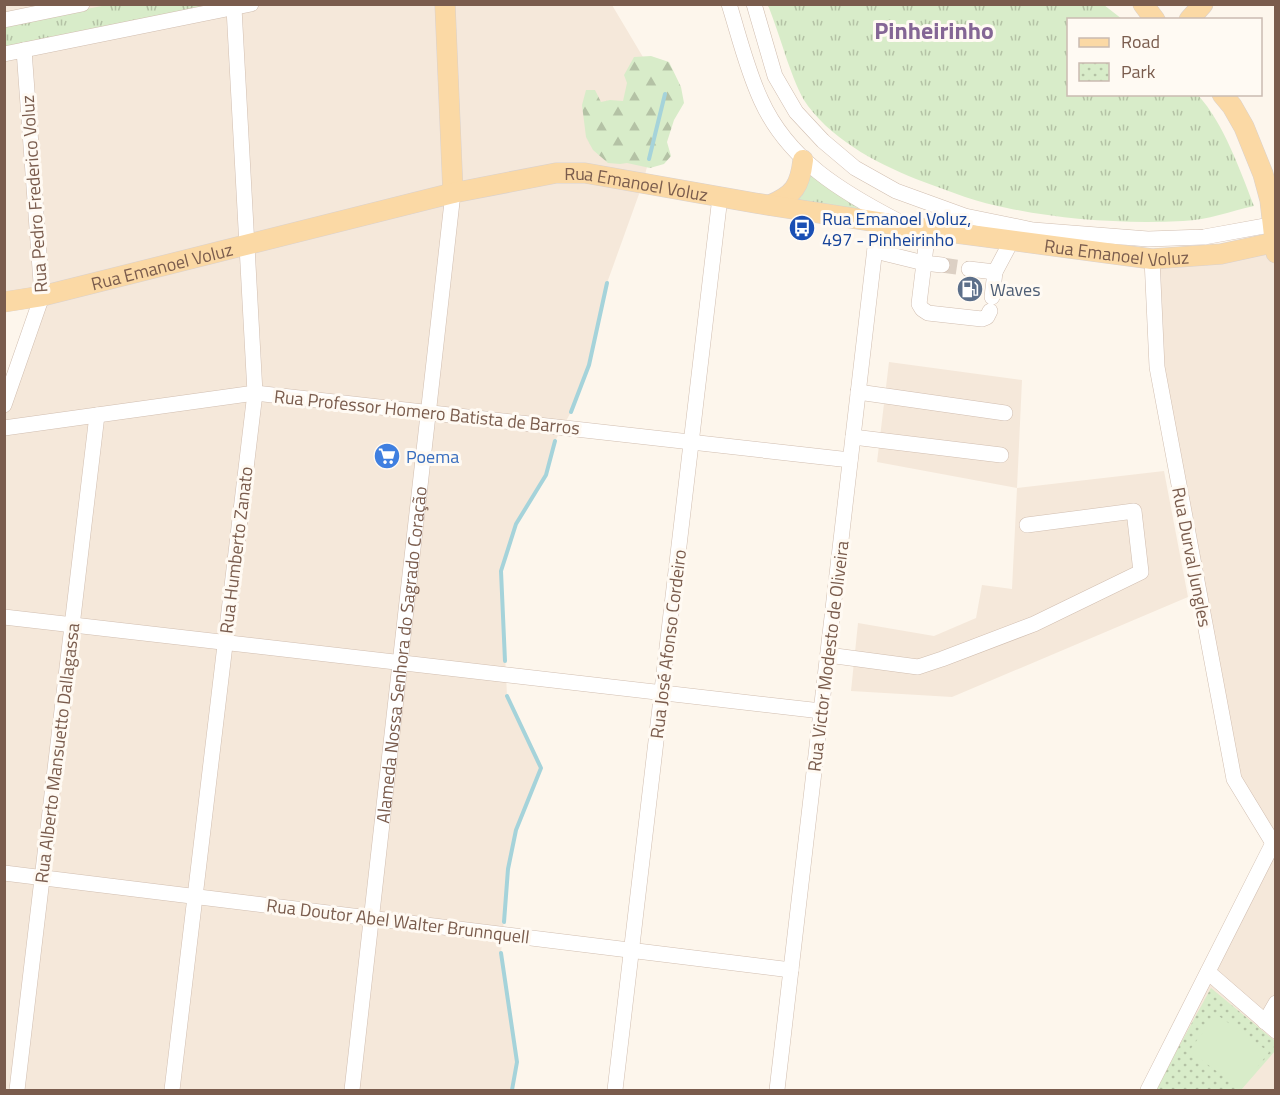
<svg xmlns="http://www.w3.org/2000/svg" width="1280" height="1095" font-family="'Titillium Web',sans-serif">
  <style>
    .residential { fill: #f5e8da }
    .grass { fill: url(#grass-tufts) }
    .forest { fill: url(#forest-firs) }
    .park { fill: url(#park-dots) }
    .pitch { fill: #d8ecc9 }
    .lines { fill: none; stroke-linecap: round; stroke-linejoin: round }
    .stream { stroke: #a5d3da; stroke-width: 4 }
    .minor-tunnel { stroke: #dcd0c4; stroke-width: 15; stroke-dasharray: 15 8; stroke-linecap: butt }
    .minor-casing { stroke: #d1beb0; stroke-width: 16 }
    .major-casing { stroke: #dad1cd; stroke-width: 21 }
    .minor { stroke: #fff; stroke-width: 15 }
    .major { stroke: #fbd9a5; stroke-width: 20 }
    .labels { text-anchor: middle; dominant-baseline: central; stroke-width: 6; stroke-linejoin: round; paint-order: stroke }
    .street-label { font-size: 18px; fill: #7a5c4d; stroke: #fffaf3 }
    .transit-label { font-size: 18px; fill: #164399; stroke: #fffaf3; text-anchor: start }
    .service-label { font-size: 18px; fill: #4e5e75; stroke: #fffaf3; text-anchor: start }
    .shop-label { font-size: 18px; fill: #366cbe; stroke: #fffaf3; text-anchor: start }
    .district-label { font-size: 24px; font-weight: bold; fill: #846695; stroke: #fffaf3 }
  </style>
  <defs>
    <pattern id="grass-tufts" width="24" height="20" patternUnits="userSpaceOnUse" patternTransform="scale(1.5)"><rect width="24" height="20" fill="#d8ecc9"/><path d="M3 7l-1-3M5 7V3M7 7l1-3M15 17l-1-3M17 17v-4M19 17l1-3" fill="none" stroke="#b4c2a5"/></pattern>
    <pattern id="forest-firs" width="22" height="20" patternUnits="userSpaceOnUse" patternTransform="scale(1.5)"><rect width="22" height="20" fill="#d8ecc9"/><path d="M5 1l3.5 6h-7zM16 11l3.5 6h-7z" fill="#b4c2a5"/></pattern>
    <pattern id="park-dots" width="8" height="8" patternUnits="userSpaceOnUse" patternTransform="scale(1.5)"><rect width="8" height="8" fill="#d8ecc9"/><path d="M2 2h.1M6 6h.1" fill="none" stroke="#b4c2a5" stroke-width="1.8" stroke-linecap="round"/></pattern>
  </defs>
  <rect width="100%" height="100%" fill="#fdf6ec"/>
  <path class="residential" d="M 5,5 L 612,5 L 665,94 L 643,183 L 607,283 L 589,365 L 571,412 L 555,441 L 546,475 L 516,524 L 501,571 L 507,696 L 541,768 L 516,830 L 508,869 L 501,953 L 517,1062 L 512,1090 L 5,1090 L 4,405 L 42,297 L 5,307 Z
    M 1275,242 L 1275,1090 L 1148,1090 L 1273,843 L 1234,779 L 1157,367 L 1152,259 Z
    M 889,362 L 1022,380 L 1017,488 L 1164,471 L 1188,597 L 952,697 L 851,691 L 858,623 L 934,636 L 976,618 L 982,585 L 1012,589 L 1017,488 L 877,462 Z"/>
  <path class="grass" d="M 107,5 L 223,5 L 5,49 L 4,25 Z
    M 768,5 L 1104,5 L 1122,19 L 1068,20 L 1068,94 L 1198,95 C 1224,124 1240,170 1254,206 C 1231,211 1208,220 1183,221 C 1126,224 1063,220 1007,208 C 979,203 951,192 924,182 C 882,166 836,143 808,106 C 798,92 793,76 787,60 C 781,42 775,23 768,5 Z
    M 807,169 L 867,209 L 864,216 L 793,199 Z"/>
  <path class="forest" d="M 651,56 L 669,62 L 681,87 L 684,103 L 674,120 L 667,142 L 671,156 L 664,164 L 650,168 L 627,163 L 620,164 L 608,163 L 593,150 L 586,137 L 582,105 L 586,90 L 595,90 L 601,102 L 610,100 L 623,101 L 627,83 L 624,75 L 634,57 Z"/>
  <path class="park" d="M 1211,988 L 1275,1041 L 1275,1051 L 1241,1090 L 1155,1090 Z"/>
  <path class="pitch" d="M 1216,1014 L 1269,1052 L 1241,1089 L 1189,1051 Z"/>
  <g class="lines">
    <path class="stream" d="M 649,159 L 665,94
      M 571,412 L 589,365 L 607,283
      M 505,661 L 501,571 L 516,524 L 546,475 L 555,441
      M 504,922 L 508,869 L 516,830 L 541,768 L 507,696
      M 501,953 L 517,1062 L 512,1090"/>
    <path class="minor-tunnel" d="M 942,265 L 969,269"/>
    <defs>
      <g id="minor">
        <path d="M 729,4 C 739,36 747,70 761,100 C 788,160 842,192 898,221"/>
        <path d="M 754,4 L 775,76 L 796,112 L 823,141 L 855,168 L 896,191 L 965,216 L 1033,230 L 1148,239 L 1204,237 L 1276,224"/>
        <path d="M 4,20 L 82,4"/>
        <path d="M 4,54 L 251,4"/>
        <path d="M 928,229 L 924,263 L 942,265"/>
        <path d="M 875,251 L 924,263 L 919,304 L 922,309 L 928,313 L 982,319 L 987,317 L 990,311"/>
        <path d="M 1152,259 L 1157,367 L 1234,779 L 1273,843"/>
        <path d="M 969,269 L 995,272 L 1012,240"/>
        <path d="M 992,297 L 995,272"/>
        <path d="M 858,392 L 1005,413"/>
        <path d="M 4,405 L 42,296 L 24,50"/>
        <path d="M 4,428 L 255,393 L 850,460"/>
        <path d="M 853,437 L 1001,455"/>
        <path d="M 4,617 L 821,711"/>
        <path d="M 828,655 L 918,667 L 942,659 L 1034,624 L 1141,572 L 1134,511 L 1027,525"/>
        <path d="M 4,873 L 791,970"/>
        <path d="M 1208,972 L 1276,1031"/>
        <path d="M 1265,1022 L 1276,1003"/>
        <path d="M 17,1090 L 97,415"/>
        <path d="M 172,1090 L 255,393 L 234,8"/>
        <path id="s1" d="M 352,1090 L 453,193"/>
        <path d="M 615,1090 L 720,197"/>
        <path d="M 777,1090 L 878,222"/>
        <path d="M 1148,1090 L 1273,843 L 1276,842"/>
      </g>
      <g id="major">
        <path d="M 445,4 L 453,193"/>
        <path d="M 1143,4 L 1155,20"/>
        <path d="M 1189,20 L 1203,4"/>
        <path d="M 1222,94 L 1232,106 L 1244,127 L 1263,174 L 1270,200 L 1276,253"/>
        <path d="M 770,205 C 794,195 800,186 803,160"/>
        <path id="s2" d="M 4,302 L 42,296 L 453,193 L 556,173 L 585,173 L 755,203 L 910,227 L 1152,259 L 1221,254 L 1276,242"/>
      </g>
    </defs>
    <use href="#minor" class="minor-casing"/>
    <use href="#major" class="major-casing"/>
    <use href="#minor" class="minor"/>
    <use href="#major" class="major"/>
  </g>
  <defs>
    <symbol id="bus-disc" viewBox="-11 -11 22 22"><circle r="9.5" fill="#1a4fb4" stroke="#fffaf3"/><path d="M-5-6H5V4H4V6H2V4H-2V6H-4V4H-5ZM-3.5-4V0h7V-4ZM-3.5 1.2v1.5H-2V1.2ZM2 1.2v1.5H3.5V1.2Z" fill="#fff"/></symbol>
    <symbol id="fuel-disc" viewBox="-11 -11 22 22"><circle r="9.5" fill="#5c6f8a" stroke="#fffaf3"/><path d="M-5.5-6h7V0h2V4h1.3V-2.5L3-4.5l.8-.8L6-3V5H2.5V1h-1V6h-7ZM-4.2-4.7v3.2H.2V-4.7Z" fill="#fff"/></symbol>
    <symbol id="supermarket-disc" viewBox="-11 -11 22 22"><circle r="9.5" fill="#3f7fe0" stroke="#fffaf3"/><path d="M-6-5.5h2.5l.6 2H6L4.5 2H-2.5L-4.4-4H-6ZM-1.5 3.2a1.3 1.3 0 1 0 .1 0ZM3 3.2a1.3 1.3 0 1 0 .1 0Z" fill="#fff"/></symbol>
  </defs>
  <g fill-rule="evenodd">
    <use href="#bus-disc" x="787" y="213" width="30" height="30"/>
    <use href="#fuel-disc" x="955" y="274" width="30" height="30"/>
    <use href="#supermarket-disc" x="372" y="441" width="30" height="30"/>
  </g>
  <g class="labels">
    <g class="street-label">
      <text stroke="none"><textPath href="#s2" startOffset="648">Rua Emanoel Voluz</textPath></text>
      <text transform="translate(34 194) rotate(-94)">Rua Pedro Frederico Voluz</text>
      <text stroke="none"><textPath href="#s2" startOffset="1134">Rua Emanoel Voluz</textPath></text>
      <text stroke="none"><textPath href="#s2" startOffset="162">Rua Emanoel Voluz</textPath></text>
      <text transform="translate(427 412) rotate(6)">Rua Professor Homero Batista de Barros</text>
      <text transform="translate(236 550) rotate(-83)">Rua Humberto Zanato</text>
      <text transform="translate(1192 557) rotate(79)">Rua Durval Jungles</text>
      <text transform="translate(668 644) rotate(-83)">Rua José Afonso Cordeiro</text>
      <text stroke="none"><textPath href="#s1" startOffset="438">Alameda Nossa Senhora do Sagrado Coração</textPath></text>
      <text transform="translate(828 656) rotate(-83)">Rua Victor Modesto de Oliveira</text>
      <text transform="translate(57 753) rotate(-83)">Rua Alberto Mansuetto Dallagassa</text>
      <text transform="translate(398 921) rotate(7)">Rua Doutor Abel Walter Brunnquell</text>
    </g>
    <g class="transit-label">
      <text x="822" y="218">Rua Emanoel Voluz,<tspan x="822" dy="21">497 - Pinheirinho</tspan></text>
    </g>
    <g class="service-label">
      <text x="990" y="289">Waves</text>
    </g>
    <g class="shop-label">
      <text x="406" y="456">Poema</text>
    </g>
    <g class="district-label">
      <text x="934" y="30">Pinheirinho</text>
    </g>
  </g>
  <rect width="1280" height="1095" fill="none" stroke="#7a5c4d" stroke-width="12"/>
  <rect x="1067" y="18" width="195" height="78" fill="#fffaf3" stroke="#cabbb1" stroke-width="1.5"/>
  <rect x="1079" y="38" width="30" height="9" fill="#fbd9a5" stroke="#cabbb1" stroke-width="1.5"/>
  <text x="1121" y="48" font-size="18" fill="#7a5c4d">Road</text>
  <rect x="1079" y="63" width="30" height="18" fill="url(#park-dots)" stroke="#cabbb1" stroke-width="1.5"/>
  <text x="1121" y="78" font-size="18" fill="#7a5c4d">Park</text>
</svg>
